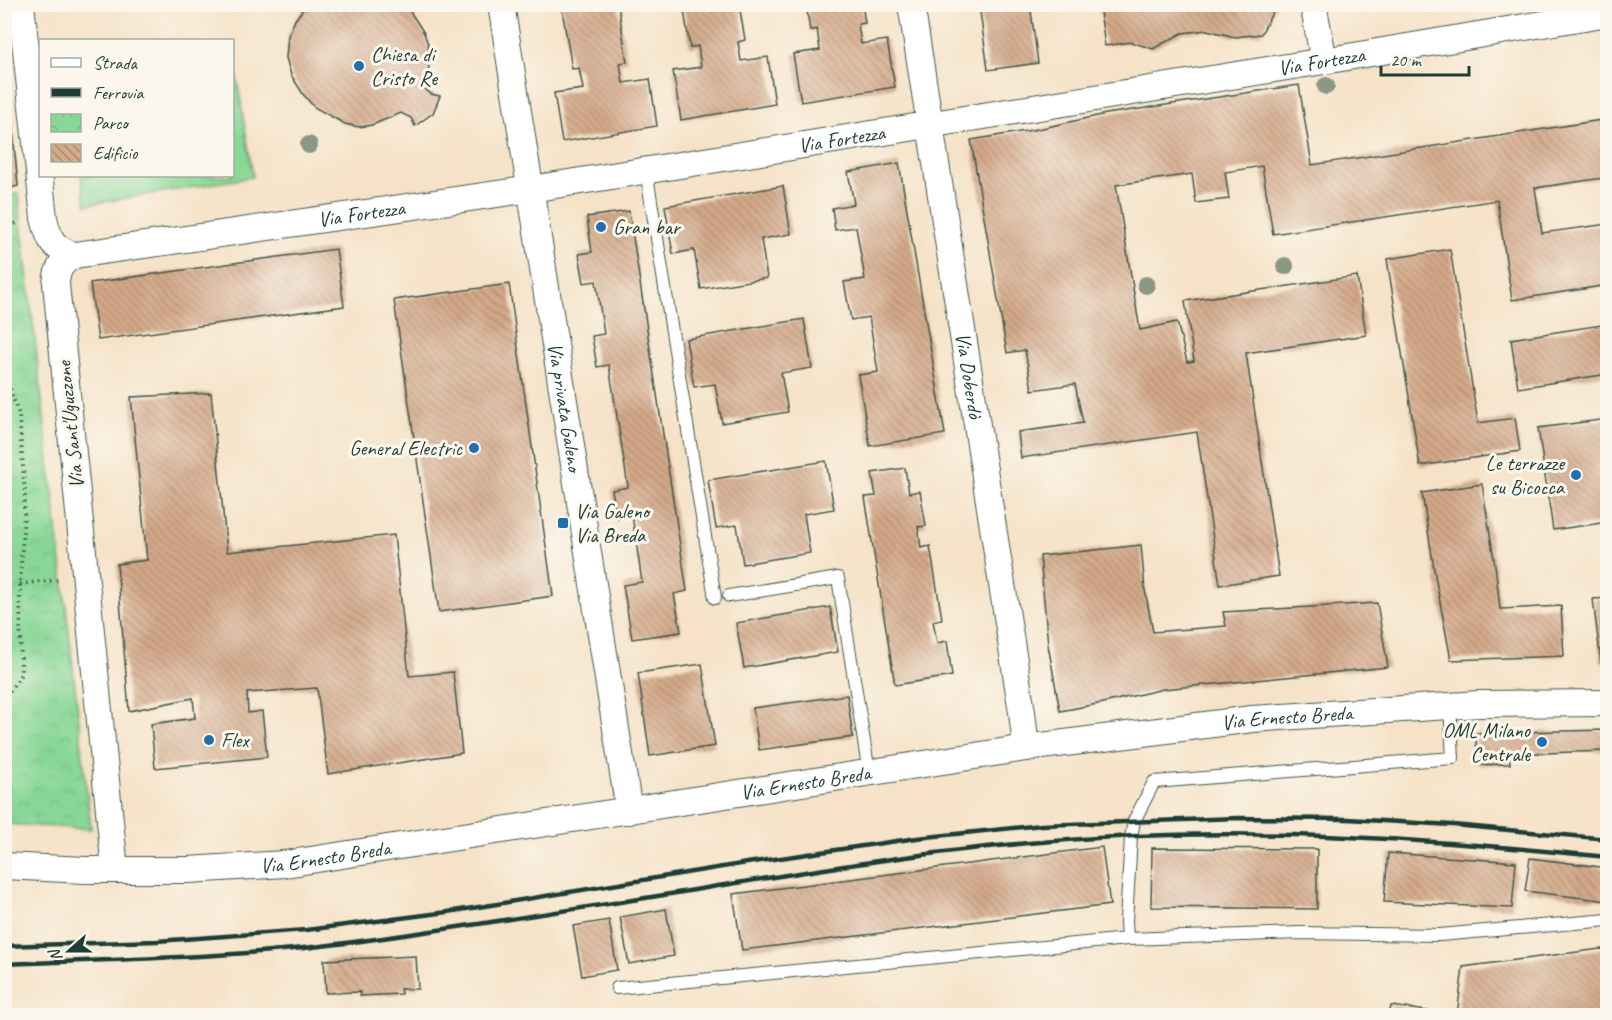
<svg xmlns="http://www.w3.org/2000/svg" width="1612" height="1020" font-family="Caveat,sans-serif">
  <style>
    .park { fill: url(#park-crowns); stroke: #548a65; stroke-width: 1.5 }
    .pitch { fill: #88d796; stroke: #548a65; stroke-width: 1.5 }
    .building { fill: url(#building-back-hatch) }
    .lines { fill: none; stroke-linecap: round; stroke-linejoin: round }
    .lane-casing { stroke: #3f564a; stroke-width: 14 }
    .street-casing { stroke: #3f564a; stroke-width: 28 }
    .path { stroke: #3f564a; stroke-width: 4; stroke-dasharray: 1.5 4.5; stroke-linecap: butt }
    .lane { stroke: #fff; stroke-width: 12 }
    .street { stroke: #fff; stroke-width: 26 }
    .rail { stroke: #1f3d34; stroke-width: 4.5 }
    .tree { fill: #8b9881 }
    .poi-dot { fill: #1f6fb2; stroke: #fbf7ec; stroke-width: 2 }
    .labels { text-anchor: middle; dominant-baseline: central; stroke-width: 6; stroke-linejoin: round; paint-order: stroke }
    .poi-label { font-size: 21px; fill: #1f3d34; stroke: #fbf7ec; text-anchor: start }
    .street-label { font-size: 21px; fill: #1f3d34; stroke: #fbf7ec }
  </style>
  <defs>
    <pattern id="park-crowns" width="20" height="18" patternUnits="userSpaceOnUse" patternTransform="scale(1.5)"><rect width="20" height="18" fill="#88d796"/><path d="M2 6a3 3 0 1 1 6 0M12 15a3 3 0 1 1 6 0" fill="none" stroke="#75b982"/></pattern>
    <pattern id="building-back-hatch" width="6" height="6" patternUnits="userSpaceOnUse" patternTransform="scale(1.5)"><rect width="6" height="6" fill="#d4a989"/><path d="M-1 5l2 2M0 0l6 6M5-1l2 2" fill="none" stroke="#ab8b71"/></pattern>
  </defs>
  <rect width="100%" height="100%" fill="#fbf7ec"/>
  <filter id="ink" filterUnits="userSpaceOnUse"><feTurbulence type="fractalNoise" baseFrequency=".0167" numOctaves="2"/><feDisplacementMap in="SourceGraphic" scale="12" xChannelSelector="R" yChannelSelector="G"/><feConvolveMatrix kernelMatrix="1 2 1 2 8 2 1 2 1" color-interpolation-filters="sRGB"/></filter>
  <filter id="wash" filterUnits="userSpaceOnUse"><feTurbulence type="fractalNoise" baseFrequency=".008" numOctaves="4" result="noise"/><feDisplacementMap in="SourceGraphic" scale="24" xChannelSelector="R" yChannelSelector="G"/><feGaussianBlur stdDeviation="1.35" result="paint"/><feColorMatrix in="noise" values="0 0 0 0 0 0 0 0 0 0 0 0 0 0 0 0 0 1.4 0 .05"/><feComposite in="paint" operator="in"/></filter>
  <g filter="url(#wash)">
    <rect width="100%" height="100%" fill="#f5e2c7"/>
    <path class="park" d="M 19,193 L 21,221 L 63,579 L 91,829 L 5,824 L 4,197 Z"/>
    <path class="pitch" d="M 232,66 L 235,66 L 253,177 L 86,205 L 81,176 L 232,176 Z"/>
    <g id="blocks">
      <path class="building" d="M 402,4 L 408,9 L 417,22 L 424,33 L 428,44 L 430,58 L 428,73 L 423,87 L 431,94 L 440,96 L 433,113 L 415,126 L 411,118 L 401,113 L 372,125 L 359,127 L 345,124 L 314,107 L 303,94 L 291,75 L 286,58 L 288,36 L 295,20 L 306,5 Z
        M 561,4 L 618,4 L 627,62 L 620,63 L 623,83 L 650,79 L 657,126 L 562,142 L 554,93 L 583,89 L 579,68 L 572,69 Z
        M 683,4 L 739,4 L 745,40 L 738,42 L 741,61 L 768,57 L 775,104 L 681,120 L 673,71 L 701,67 L 698,46 L 690,48 Z
        M 806,4 L 862,4 L 865,23 L 858,24 L 861,44 L 887,40 L 895,87 L 801,102 L 793,54 L 820,50 L 817,29 L 810,31 Z
        M 979,4 L 1030,4 L 1038,63 L 988,70 Z
        M 1099,4 L 1277,4 L 1261,34 L 1235,37 L 1207,30 L 1182,33 L 1153,49 L 1131,42 L 1105,46 Z
        M 4,57 L 6,57 L 18,186 L 4,190 Z
        M 1299,85 L 1312,165 L 1608,119 L 1608,199 L 1606,199 L 1603,178 L 1535,188 L 1542,233 L 1608,224 L 1608,285 L 1512,300 L 1497,200 L 1273,234 L 1262,166 L 1225,172 L 1229,199 L 1196,203 L 1192,174 L 1116,185 L 1140,330 L 1177,322 L 1187,362 L 1194,361 L 1185,301 L 1357,276 L 1366,335 L 1246,353 L 1279,576 L 1220,585 L 1197,432 L 1021,458 L 1018,432 L 1083,423 L 1075,384 L 1032,390 L 1025,350 L 1007,353 L 971,140 L 1038,129 L 1106,114 Z
        M 899,163 L 945,434 L 870,446 L 858,375 L 878,372 L 869,317 L 851,320 L 844,282 L 865,279 L 856,227 L 835,230 L 832,208 L 854,204 L 848,172 Z
        M 783,186 L 791,234 L 761,239 L 767,278 L 701,289 L 694,250 L 673,254 L 665,206 Z
        M 629,211 L 687,591 L 674,594 L 681,632 L 632,639 L 623,585 L 642,582 L 632,515 L 617,518 L 612,490 L 628,487 L 609,365 L 597,367 L 592,336 L 604,334 L 596,281 L 584,283 L 579,254 L 592,252 L 587,217 Z
        M 336,249 L 344,306 L 98,340 L 90,283 Z
        M 1450,249 L 1478,423 L 1515,418 L 1520,451 L 1420,466 L 1387,259 Z
        M 509,284 L 553,596 L 439,612 L 394,300 Z
        M 804,319 L 812,368 L 781,373 L 788,412 L 722,423 L 715,384 L 694,387 L 686,339 Z
        M 1608,324 L 1608,374 L 1518,388 L 1511,339 Z
        M 211,393 L 227,552 L 394,535 L 409,676 L 453,672 L 462,753 L 328,774 L 317,688 L 247,693 L 248,713 L 262,711 L 267,757 L 155,768 L 151,724 L 195,718 L 193,698 L 129,711 L 117,564 L 147,560 L 131,397 Z
        M 1608,419 L 1608,522 L 1553,530 L 1538,428 Z
        M 826,461 L 834,509 L 804,514 L 810,553 L 743,564 L 737,525 L 716,528 L 708,480 Z
        M 905,468 L 909,493 L 920,491 L 926,526 L 918,527 L 921,548 L 930,546 L 942,619 L 933,621 L 937,643 L 947,641 L 952,676 L 895,685 L 865,497 L 876,496 L 872,473 Z
        M 1482,484 L 1496,572 L 1500,609 L 1561,606 L 1564,656 L 1451,660 L 1436,581 L 1422,493 Z
        M 1141,545 L 1145,590 L 1153,632 L 1226,626 L 1223,612 L 1377,603 L 1388,667 L 1163,689 L 1103,703 L 1060,711 L 1048,645 L 1040,556 Z
        M 1608,598 L 1608,662 L 1601,663 L 1593,599 Z
        M 830,607 L 838,652 L 744,668 L 736,623 Z
        M 702,664 L 715,746 L 650,756 L 638,673 Z
        M 847,695 L 853,737 L 759,750 L 753,708 Z
        M 1608,730 L 1608,751 L 1509,754 L 1510,764 L 1477,765 L 1476,733 Z
        M 1102,847 L 1110,905 L 742,950 L 733,894 Z
        M 1152,848 L 1317,849 L 1317,909 L 1151,907 Z
        M 1388,853 L 1516,862 L 1512,908 L 1384,902 Z
        M 1530,858 L 1608,868 L 1608,901 L 1525,891 Z
        M 666,909 L 674,956 L 629,964 L 620,917 Z
        M 609,920 L 617,970 L 582,976 L 573,926 Z
        M 1600,949 L 1608,950 L 1608,1016 L 1457,1016 L 1463,967 Z
        M 416,956 L 418,989 L 400,989 L 401,994 L 360,996 L 360,992 L 326,993 L 324,960 Z
        M 1391,1006 L 1448,1014 L 1448,1016 L 1389,1016 Z"/>
    </g>
  </g>
  <g filter="url(#ink)">
    <use href="#blocks" fill-opacity="0" stroke="#3f564a" stroke-width="1.5"/>
    <g class="lines">
      <defs>
        <path id="lane" d="M 646,170 L 715,598
          M 729,596 L 838,578 L 869,773
          M 1450,706 L 1453,758 L 1154,782 L 1134,821 L 1131,837 L 1126,921 L 1127,939 L 1301,933 L 1440,935 L 1608,920
          M 617,988 L 1127,939"/>
        <g id="street">
          <path d="M 21,4 L 44,218 C 49,240 53,249 75,255"/>
          <path id="s1" d="M 501,4 L 629,811"/>
          <path id="s2" d="M 911,4 L 1022,712 L 1026,748"/>
          <path d="M 1313,4 L 1324,61"/>
          <path id="s3" d="M 4,866 L 85,870 L 188,870 L 285,864 L 1026,748 L 1252,719 L 1479,704 L 1608,703"/>
          <path id="s4" d="M 115,870 L 56,284 C 57,269 61,262 75,255 L 531,189 L 1324,61 L 1608,13"/>
        </g>
      </defs>
      <use href="#lane" class="lane-casing"/>
      <use href="#street" class="street-casing"/>
      <path class="path" d="M 4,229 L 17,223
        M 4,372 L 19,415 L 25,494 L 20,584 L 21,674 L 4,700
        M 20,584 L 58,580"/>
      <use href="#lane" class="lane"/>
      <use href="#street" class="street"/>
      <path class="rail" d="M 4,946 L 157,941 L 306,930 L 448,912 L 747,863 L 917,838 L 1042,825 L 1238,818 L 1347,819 L 1453,825 L 1608,839
        M 4,964 C 104,960 204,958 304,948 C 371,941 438,930 504,920 C 574,909 643,899 712,887 C 822,869 931,851 1041,842 C 1228,825 1421,838 1608,857"/>
    </g>
    <g class="tree">
      <circle cx="1326" cy="86" r="9"/>
      <circle cx="309" cy="145" r="9"/>
      <circle cx="1285" cy="266" r="9"/>
      <circle cx="1146" cy="285" r="9"/>
    </g>
  </g>
  <g class="poi-dot">
    <circle cx="359" cy="66" r="6"/>
    <circle cx="601" cy="227" r="6"/>
    <circle cx="474" cy="448" r="6"/>
    <circle cx="1576" cy="475" r="6"/>
    <rect x="557" y="517" width="12" height="12" rx="3"/>
    <circle cx="209" cy="740" r="6"/>
    <circle cx="1542" cy="742" r="6"/>
  </g>
  <g class="labels">
    <g class="poi-label">
      <text x="371" y="54">Chiesa di<tspan x="371" dy="24">Cristo Re</tspan></text>
      <text x="613" y="227">Gran bar</text>
      <text x="462" y="448" text-anchor="end">General Electric</text>
      <text x="1564" y="463" text-anchor="end">Le terrazze<tspan x="1564" dy="24">su Bicocca</tspan></text>
      <text x="575" y="511">Via Galeno<tspan x="575" dy="24">Via Breda</tspan></text>
      <text x="1530" y="730" text-anchor="end">OML Milano<tspan x="1530" dy="24">Centrale</tspan></text>
      <text x="221" y="740">Flex</text>
    </g>
    <g class="street-label">
      <text stroke="none"><textPath href="#s4" startOffset="1887">Via Fortezza</textPath></text>
      <text stroke="none"><textPath href="#s4" startOffset="1401">Via Fortezza</textPath></text>
      <text stroke="none"><textPath href="#s4" startOffset="915">Via Fortezza</textPath></text>
      <text stroke="none"><textPath href="#s2" startOffset="376">Via Doberdò</textPath></text>
      <text stroke="none"><textPath href="#s1" startOffset="408">Via privata Galeno</textPath></text>
      <text transform="translate(70 425) rotate(-96)">Via Sant'Uguzzone</text>
      <text stroke="none"><textPath href="#s3" startOffset="1294">Via Ernesto Breda</textPath></text>
      <text stroke="none"><textPath href="#s3" startOffset="808">Via Ernesto Breda</textPath></text>
      <text stroke="none"><textPath href="#s3" startOffset="322">Via Ernesto Breda</textPath></text>
    </g>
  </g>
  <rect width="1612" height="1020" fill="none" stroke="#fbf7ec" stroke-width="24"/>
  <rect x="39" y="39" width="195" height="138" fill="#fbf7ec" stroke="#a3ada2" stroke-width="1.5"/>
  <rect x="51" y="58" width="30" height="9" fill="#ffffff" stroke="#a3ada2" stroke-width="1.5"/>
  <text x="93" y="69" font-size="18" fill="#1f3d34">Strada</text>
  <rect x="51" y="88" width="30" height="9" fill="#1f3d34" stroke="#a3ada2" stroke-width="1.5"/>
  <text x="93" y="99" font-size="18" fill="#1f3d34">Ferrovia</text>
  <rect x="51" y="114" width="30" height="18" fill="url(#park-crowns)" stroke="#a3ada2" stroke-width="1.5"/>
  <text x="93" y="129" font-size="18" fill="#1f3d34">Parco</text>
  <rect x="51" y="144" width="30" height="18" fill="url(#building-back-hatch)" stroke="#a3ada2" stroke-width="1.5"/>
  <text x="93" y="159" font-size="18" fill="#1f3d34">Edificio</text>
  <g transform="translate(69 951) rotate(249)" stroke="#fbf7ec" stroke-width="4.5" paint-order="stroke">
  <path d="M0-4.5L10 22L0 15L-10 22Z" fill="#1f3d34"/>
  <text y="-9" font-size="16" font-weight="bold" text-anchor="middle" fill="#1f3d34">N</text>
  </g>
  <path d="M1381 66v9h88v-9" fill="none" stroke="#1f3d34" stroke-width="3"/>
  <text x="1390" y="66" font-size="18" fill="#1f3d34" stroke="#fbf7ec" stroke-width="4.5" paint-order="stroke">20 m</text>
</svg>
